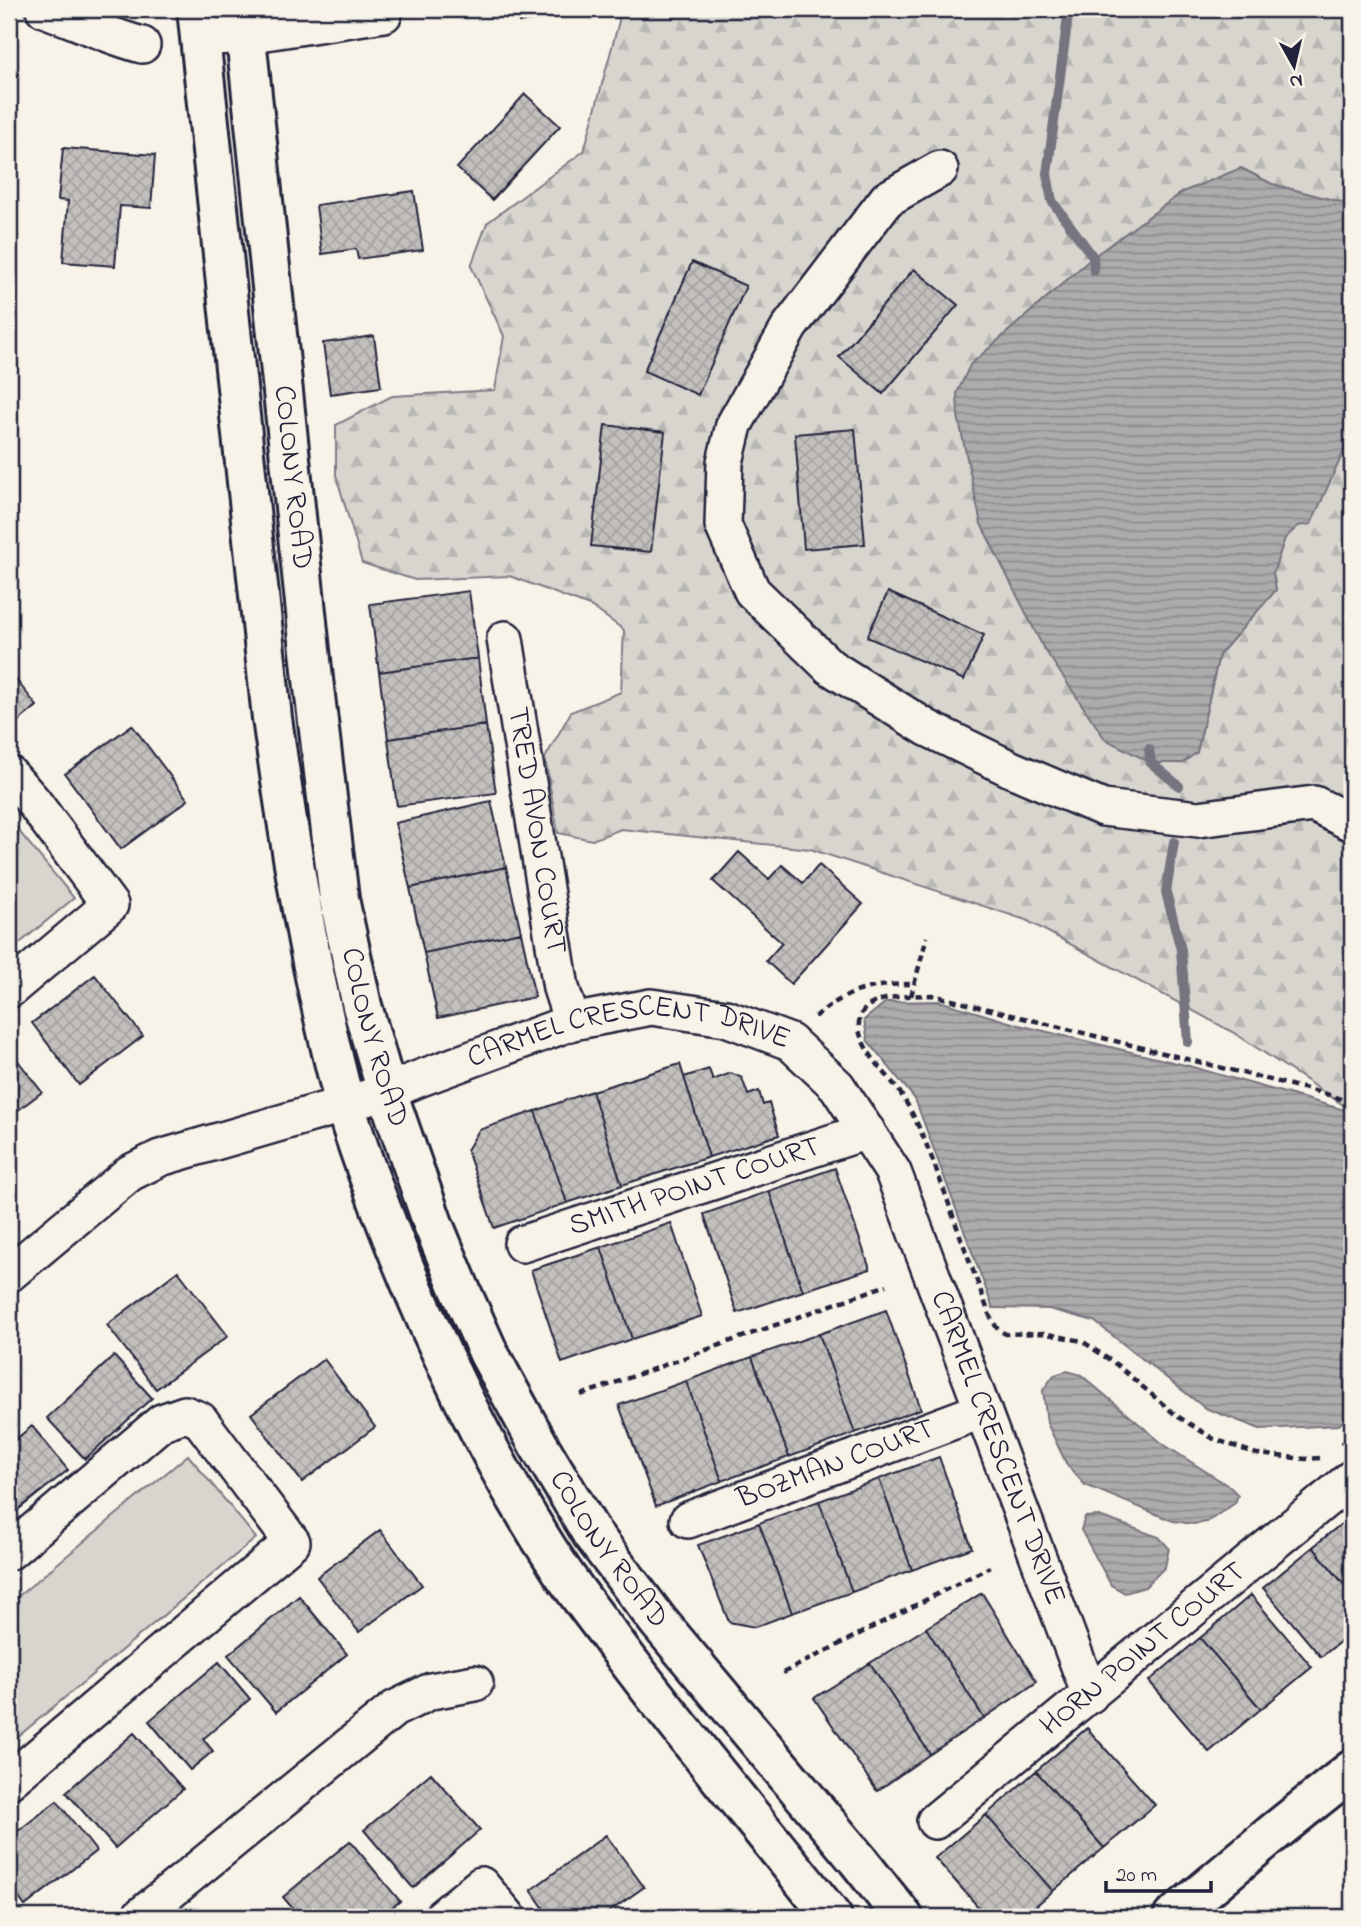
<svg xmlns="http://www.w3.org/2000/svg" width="1361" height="1926" font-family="'Indie Flower',sans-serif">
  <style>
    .grass { fill: #d8d5cf; stroke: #7d7c85; stroke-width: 2 }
    .forest { fill: url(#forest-firs); stroke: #7d7c85; stroke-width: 2 }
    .water { fill: url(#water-rules); stroke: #76747f; stroke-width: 2 }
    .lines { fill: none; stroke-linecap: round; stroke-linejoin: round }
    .stream { stroke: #76747f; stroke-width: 10 }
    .building { fill: url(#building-cross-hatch); stroke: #22223b; stroke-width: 2 }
    .minor-casing { stroke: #22223b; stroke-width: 40 }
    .secondary-casing { stroke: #22223b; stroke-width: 44 }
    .path { stroke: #22223b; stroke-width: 4.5; stroke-dasharray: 7 5; stroke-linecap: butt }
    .minor { stroke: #f7f3e8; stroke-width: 35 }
    .secondary { stroke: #f7f3e8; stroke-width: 38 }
    .labels { text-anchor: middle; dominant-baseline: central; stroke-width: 5; stroke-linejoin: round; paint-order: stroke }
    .street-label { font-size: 30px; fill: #22223b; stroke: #f7f3e8 }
  </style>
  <defs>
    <pattern id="forest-firs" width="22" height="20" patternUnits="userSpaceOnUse" patternTransform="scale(1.75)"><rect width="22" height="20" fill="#d8d5cf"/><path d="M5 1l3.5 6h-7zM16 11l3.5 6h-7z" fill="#b9b7b3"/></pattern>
    <pattern id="water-rules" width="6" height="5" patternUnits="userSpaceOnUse" patternTransform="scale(1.75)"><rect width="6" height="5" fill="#aeabad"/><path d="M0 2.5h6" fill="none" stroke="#8d8b8e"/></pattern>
    <pattern id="building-cross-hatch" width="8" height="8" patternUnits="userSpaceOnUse" patternTransform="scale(1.75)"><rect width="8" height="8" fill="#c2bfbd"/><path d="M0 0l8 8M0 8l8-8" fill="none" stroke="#a6a4a3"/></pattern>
  </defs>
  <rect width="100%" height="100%" fill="#f7f3e8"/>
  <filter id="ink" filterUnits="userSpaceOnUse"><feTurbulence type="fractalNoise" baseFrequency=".0143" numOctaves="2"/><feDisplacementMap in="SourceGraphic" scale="14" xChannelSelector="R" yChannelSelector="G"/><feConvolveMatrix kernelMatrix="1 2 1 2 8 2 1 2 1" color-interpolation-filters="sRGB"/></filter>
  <g filter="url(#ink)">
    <path class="grass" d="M 9,819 L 74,898 L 9,952 Z
      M 188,1455 L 256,1538 L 9,1744 L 9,1604 Z"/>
    <path class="forest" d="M 618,9 L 1352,9 L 1352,205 L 1272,184 L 1241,168 L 1183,192 L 1093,257 L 970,365 L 1197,752 L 1219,655 L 1276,590 L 1273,573 L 1285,538 L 1298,526 L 1352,433 L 1352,1111 L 1236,1034 L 1026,920 L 810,849 L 621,829 L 592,840 L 558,833 L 545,758 L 571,712 L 621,692 L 624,630 L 592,607 L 510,576 L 415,580 L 362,563 L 336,475 L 336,425 L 392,396 L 495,390 L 504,336 L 471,266 L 487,223 L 584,151 L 619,21 Z"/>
    <path class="water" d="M 1241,168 L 1272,184 L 1352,205 L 1352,433 L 1311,524 L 1298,526 L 1285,538 L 1273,573 L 1276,590 L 1219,655 L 1197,752 L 1183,763 L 1151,763 L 1105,739 L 1043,647 L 981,524 L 958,416 L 957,393 L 970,365 L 1093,257 L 1183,192 Z
      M 939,1001 L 1019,1025 L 1189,1066 L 1352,1112 L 1352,1413 L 1339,1425 L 1260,1429 L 1205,1408 L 1094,1321 L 1049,1309 L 993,1308 L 915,1099 L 868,1041 L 864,1020 L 886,1002 Z
      M 1067,1371 L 1081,1375 L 1163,1444 L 1230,1487 L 1238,1495 L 1235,1503 L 1207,1522 L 1193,1524 L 1173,1521 L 1085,1485 L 1067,1465 L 1047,1423 L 1043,1390 L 1054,1375 Z
      M 1099,1516 L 1159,1537 L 1169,1548 L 1165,1567 L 1145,1587 L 1125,1593 L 1111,1585 L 1081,1530 L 1085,1517 Z"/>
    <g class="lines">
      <path class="stream" d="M 1069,9 L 1047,174 L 1052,201 L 1093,257 L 1094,271
        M 1149,749 L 1151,763 L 1179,786
        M 1174,842 L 1166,892 L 1181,950 L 1188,1042"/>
    </g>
    <path class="building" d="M 517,9 L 581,9 L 582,13 L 519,22 Z
      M 525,94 L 560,126 L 492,200 L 457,168 Z
      M 63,148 L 155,155 L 151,208 L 120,206 L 115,266 L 63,262 L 68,201 L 58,200 Z
      M 414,191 L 423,250 L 358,259 L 356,249 L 322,254 L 316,205 Z
      M 692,262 L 746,286 L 698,395 L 644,371 Z
      M 914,269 L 958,305 L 883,394 L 839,357 Z
      M 374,336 L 381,387 L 330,394 L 323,343 Z
      M 605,425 L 665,432 L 651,552 L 591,546 Z
      M 855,429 L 865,544 L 804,549 L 795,434 Z
      M 469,591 L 478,658 L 379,672 L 370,604 Z
      M 888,592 L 984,635 L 964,680 L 867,637 Z
      M 478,658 L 486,725 L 388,739 L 379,672 Z
      M 9,671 L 37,706 L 9,729 Z
      M 132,725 L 188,800 L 121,849 L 65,774 Z
      M 486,725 L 496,793 L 397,806 L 388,739 Z
      M 491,801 L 506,867 L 410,888 L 395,823 Z
      M 739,852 L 769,879 L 782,865 L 803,883 L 819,865 L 863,904 L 791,984 L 766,961 L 782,943 L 713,881 Z
      M 506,867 L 521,932 L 424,953 L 410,888 Z
      M 521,932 L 535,997 L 438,1018 L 424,953 Z
      M 95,975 L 143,1036 L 79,1085 L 32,1023 Z
      M 9,1049 L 42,1092 L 9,1117 Z
      M 680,1064 L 709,1157 L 622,1185 L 592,1091 Z
      M 709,1069 L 713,1080 L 731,1073 L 742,1078 L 748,1095 L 759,1091 L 763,1105 L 769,1103 L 779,1135 L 709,1157 L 684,1077 Z
      M 592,1091 L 622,1185 L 567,1203 L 535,1111 Z
      M 535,1111 L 567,1203 L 494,1228 L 467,1150 L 479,1130 Z
      M 835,1168 L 870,1269 L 803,1291 L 769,1191 Z
      M 769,1191 L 803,1291 L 737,1313 L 704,1214 Z
      M 671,1223 L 702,1316 L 632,1339 L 601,1247 Z
      M 601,1247 L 632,1339 L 562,1363 L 531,1270 Z
      M 178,1271 L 228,1336 L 156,1389 L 107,1325 Z
      M 886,1310 L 921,1409 L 855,1433 L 819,1334 Z
      M 819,1334 L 855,1433 L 789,1457 L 752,1357 Z
      M 114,1356 L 152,1398 L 85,1459 L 47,1418 Z
      M 752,1357 L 789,1457 L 722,1481 L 686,1381 Z
      M 324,1359 L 375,1427 L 302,1482 L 251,1414 Z
      M 686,1381 L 722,1481 L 656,1506 L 619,1405 Z
      M 32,1426 L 68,1470 L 9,1517 L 9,1445 Z
      M 939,1457 L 972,1548 L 912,1570 L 879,1479 Z
      M 879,1479 L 912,1570 L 852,1592 L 819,1501 Z
      M 819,1501 L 852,1592 L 792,1613 L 759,1523 Z
      M 1352,1515 L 1352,1594 L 1313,1547 Z
      M 759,1523 L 792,1613 L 755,1627 L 729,1622 L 698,1545 Z
      M 380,1530 L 422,1585 L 359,1632 L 317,1577 Z
      M 1313,1547 L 1352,1594 L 1352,1632 L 1321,1657 L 1263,1588 Z
      M 982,1593 L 1037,1682 L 984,1718 L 926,1628 Z
      M 1251,1595 L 1312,1667 L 1261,1709 L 1200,1638 Z
      M 299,1596 L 347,1654 L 276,1712 L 228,1655 Z
      M 926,1628 L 984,1718 L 930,1754 L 870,1663 Z
      M 1200,1638 L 1261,1709 L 1209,1752 L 1149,1681 Z
      M 219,1662 L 250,1699 L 203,1739 L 213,1751 L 190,1770 L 149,1721 Z
      M 870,1663 L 930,1754 L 877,1791 L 814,1698 Z
      M 1087,1728 L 1155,1805 L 1104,1848 L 1036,1771 Z
      M 134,1733 L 183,1789 L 115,1848 L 66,1792 Z
      M 1036,1771 L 1104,1848 L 1053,1891 L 986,1815 Z
      M 431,1773 L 480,1830 L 413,1888 L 364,1830 Z
      M 57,1801 L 96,1851 L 25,1906 L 9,1885 L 9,1838 Z
      M 986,1815 L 1053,1891 L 1023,1917 L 987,1917 L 935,1858 Z
      M 606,1835 L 644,1887 L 602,1917 L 550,1917 L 531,1890 Z
      M 350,1841 L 400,1901 L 380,1917 L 300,1917 L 283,1897 Z
      M 267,1910 L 273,1917 L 258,1917 Z"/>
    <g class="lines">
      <defs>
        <g id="minor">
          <path d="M 44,9 C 77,21 108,36 142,45"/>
          <path d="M 199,38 L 246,35 L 384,14"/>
          <path d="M 940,169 L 887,199 L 790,326 L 734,425 L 725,462 L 723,525 L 752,591 L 830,667 L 927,728 L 1011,769 L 1103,808 L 1198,819 L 1314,804 L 1352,823"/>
          <path id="s1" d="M 505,639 L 561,988 L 572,1022"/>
          <path d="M 9,774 L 32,800 L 110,905 L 9,990"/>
          <path id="s2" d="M 522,1244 L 867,1131"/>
          <path id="s3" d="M 9,1274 L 130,1173 L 160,1158 L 387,1092 L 418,1079 L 572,1022 L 651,1007 L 726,1018 L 790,1042 L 837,1086 L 893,1172 L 1090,1695"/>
          <path id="s4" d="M 688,1520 L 983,1410"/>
          <path d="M 9,1552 L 162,1422 L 185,1414 L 200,1420 L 292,1542 L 9,1781"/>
          <path id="s5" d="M 935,1821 L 1352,1478"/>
          <path d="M 139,1917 L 394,1709 L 431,1691 L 475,1683"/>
          <path d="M 442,1917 L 481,1885 L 508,1917"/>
        </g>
        <g id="secondary">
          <path d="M 197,9 L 272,718 C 290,848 311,977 345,1104 C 357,1148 374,1190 390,1232 C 436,1349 491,1465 561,1570 C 576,1592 593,1614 609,1635 C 680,1732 758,1823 832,1917"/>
          <path id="s6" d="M 243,9 L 313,679 L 339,899 L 362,1006 L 387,1092 L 433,1224 L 460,1289 L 489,1354 L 538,1444 L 592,1534 L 658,1621 L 857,1859 L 903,1917"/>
          <path d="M 1173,1917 L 1272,1834 L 1352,1770"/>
        </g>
      </defs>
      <use href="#minor" class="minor-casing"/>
      <use href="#secondary" class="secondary-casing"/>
      <path class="path" d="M 911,996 L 927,937
        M 815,1017 C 847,990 873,984 914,984
        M 581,1395 L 887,1285
        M 1342,1444 L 1352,1436
        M 1320,1458 L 1306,1459 L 1257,1454 L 1214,1439 L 1177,1416 L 1117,1365 L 1082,1341 L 1043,1333 L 1006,1334 L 998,1330 L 990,1316 C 975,1276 960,1236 946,1196 C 933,1161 921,1126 901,1094 C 888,1073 852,1044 860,1017 C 867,994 913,996 932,995 L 1326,1094 L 1352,1103
        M 783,1673 L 990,1567"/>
      <use href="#minor" class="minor"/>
      <use href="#secondary" class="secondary"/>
    </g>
  </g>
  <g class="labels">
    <g class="street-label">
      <text stroke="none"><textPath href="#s6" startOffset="471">COLONY ROAD</textPath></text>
      <text stroke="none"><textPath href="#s1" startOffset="194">TRED AVON COURT</textPath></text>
      <text stroke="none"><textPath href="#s6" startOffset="1038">COLONY ROAD</textPath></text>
      <text stroke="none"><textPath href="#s3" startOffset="682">CARMEL CRESCENT DRIVE</textPath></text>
      <text stroke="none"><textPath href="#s2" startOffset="182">SMITH POINT COURT</textPath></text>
      <text stroke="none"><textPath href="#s3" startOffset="1312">CARMEL CRESCENT DRIVE</textPath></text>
      <text stroke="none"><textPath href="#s4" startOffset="158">BOZMAN COURT</textPath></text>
      <text stroke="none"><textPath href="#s6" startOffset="1605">COLONY ROAD</textPath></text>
      <text stroke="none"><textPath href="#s5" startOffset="270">HORN POINT COURT</textPath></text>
    </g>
  </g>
  <rect width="1361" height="1926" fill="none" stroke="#f7f3e8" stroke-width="35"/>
  <rect x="18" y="18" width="1326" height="1891" fill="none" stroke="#22223b" stroke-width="2.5" filter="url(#ink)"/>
  <g transform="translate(1294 66) rotate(172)" stroke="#f7f3e8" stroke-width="5" paint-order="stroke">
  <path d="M0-5L12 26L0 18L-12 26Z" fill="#22223b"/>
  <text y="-10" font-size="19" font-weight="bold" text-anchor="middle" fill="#22223b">N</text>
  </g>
  <path d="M1106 1881v10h105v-10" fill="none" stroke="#22223b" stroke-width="3.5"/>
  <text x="1116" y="1881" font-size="21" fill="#22223b" stroke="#f7f3e8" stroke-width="5" paint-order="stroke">20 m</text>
</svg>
